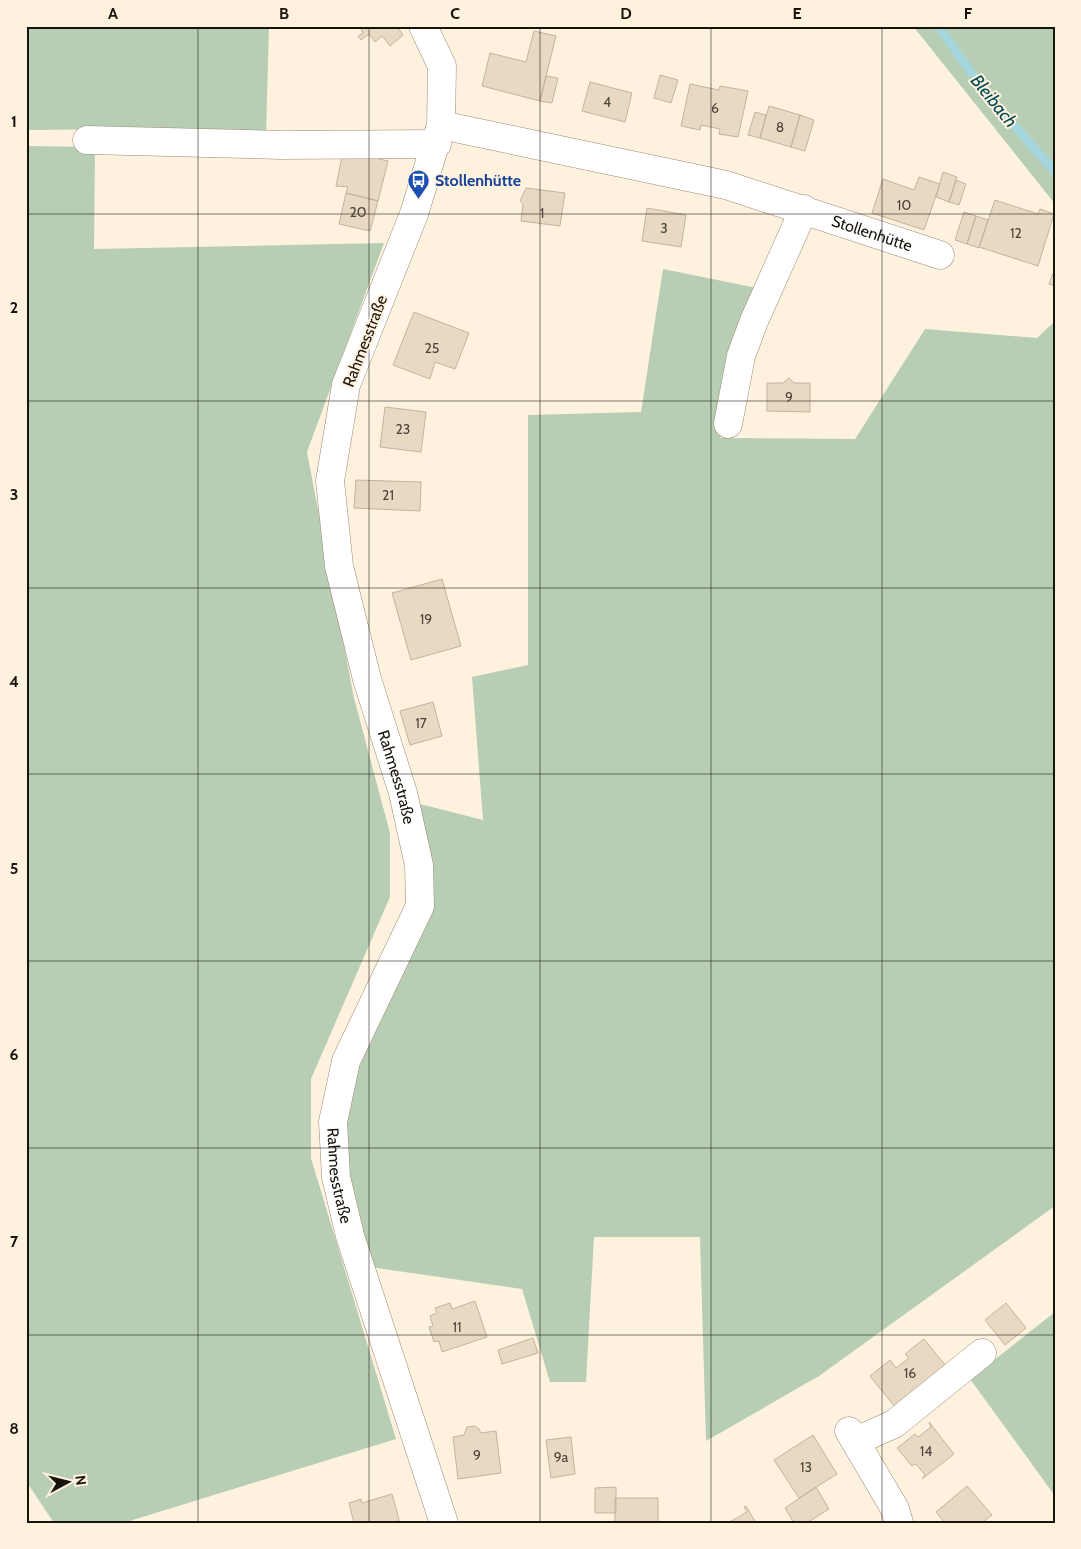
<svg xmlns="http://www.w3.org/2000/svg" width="1081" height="1549" font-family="Cabin,sans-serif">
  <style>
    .green { fill: #b8ceb4 }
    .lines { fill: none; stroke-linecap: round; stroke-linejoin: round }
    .stream { stroke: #a6d6dd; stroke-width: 9 }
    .building { fill: #e9d9c2; stroke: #c2b39c }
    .minor-casing { stroke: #998a74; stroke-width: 29 }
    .minor { stroke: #fff; stroke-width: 28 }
    .grid { fill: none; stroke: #18130b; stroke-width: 1; stroke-opacity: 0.55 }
    .labels { text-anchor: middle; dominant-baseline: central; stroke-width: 4; stroke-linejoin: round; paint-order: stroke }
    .number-label { font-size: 14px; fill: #4c4439 }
    .transit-label { font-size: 16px; font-weight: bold; fill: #164399; stroke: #fef2df; text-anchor: start }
    .street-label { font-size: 16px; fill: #18130b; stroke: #fef2df }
    .water-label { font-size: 18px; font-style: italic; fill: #004951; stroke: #fef2df }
    .neatline { fill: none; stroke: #18130b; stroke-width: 2 }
    .grid-label { font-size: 16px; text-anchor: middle; font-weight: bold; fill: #18130b }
  </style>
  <rect width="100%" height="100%" fill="#fef2df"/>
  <path class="green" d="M 26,26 L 269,26 L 266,136 L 153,129 L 26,130 Z
    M 913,26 L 1055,26 L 1055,204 Z
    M 26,146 L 95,147 L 94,249 L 384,243 L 307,452 L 354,698 L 390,833 L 390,897 L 311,1079 L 311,1158 L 396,1439 L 123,1523 L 54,1523 L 26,1481 Z
    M 663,269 L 757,288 L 731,357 L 720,438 L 855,439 L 925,329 L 1037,338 L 1055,321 L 1055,1206 L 819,1376 L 706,1441 L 700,1237 L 594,1237 L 586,1382 L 550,1382 L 522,1289 L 370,1267 L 341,1139 L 353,1059 L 425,909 L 416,803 L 483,820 L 472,677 L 528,665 L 528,415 L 641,412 Z
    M 1055,1312 L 1055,1496 L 970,1379 Z"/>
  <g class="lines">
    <path class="stream" d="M 938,26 L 985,92 L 1055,172"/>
  </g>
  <path class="building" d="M 359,26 L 397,26 L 403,35 L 390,46 L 382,36 L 375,42 L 369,34 L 361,40 L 358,36 L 363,33 Z
    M 534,31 L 556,36 L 540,101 L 482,86 L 490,53 L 526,62 Z
    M 660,75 L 678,80 L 671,103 L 654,98 Z
    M 546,76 L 558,78 L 552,103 L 540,101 Z
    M 590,82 L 632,93 L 625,122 L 582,111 Z
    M 690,84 L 719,90 L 720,86 L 748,91 L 738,137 L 719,134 L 720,129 L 701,125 L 700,130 L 681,126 Z
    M 769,106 L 800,115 L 791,147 L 760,138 Z
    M 755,112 L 766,115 L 760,138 L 748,135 Z
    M 800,115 L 814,120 L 805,151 L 791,147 Z
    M 357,154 L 388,161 L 378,201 L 346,193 L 348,187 L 336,186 L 342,156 L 356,158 Z
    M 943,172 L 957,177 L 949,202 L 936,197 Z
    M 919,177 L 940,184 L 924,230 L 872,213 L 883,179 L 914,190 Z
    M 956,180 L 966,184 L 959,205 L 949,202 Z
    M 526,188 L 565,193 L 560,226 L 521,221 L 523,204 L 520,201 Z
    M 346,193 L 378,201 L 370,231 L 339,224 Z
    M 995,200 L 1038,214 L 1040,209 L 1054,214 L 1038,266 L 979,247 Z
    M 647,208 L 686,215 L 681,247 L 642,241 Z
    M 964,212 L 976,216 L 967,244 L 955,240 Z
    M 976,216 L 988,220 L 979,248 L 967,244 Z
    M 1053,273 L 1055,273 L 1055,286 L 1049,284 Z
    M 414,312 L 469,333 L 455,369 L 435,362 L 430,379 L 393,365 Z
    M 789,378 L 794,383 L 810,383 L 810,412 L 767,411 L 767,383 L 783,383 Z
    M 385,407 L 426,412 L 421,452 L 380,447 Z
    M 356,480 L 421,482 L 420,511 L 354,508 Z
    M 442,579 L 461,646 L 411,660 L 392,593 Z
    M 433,702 L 442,736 L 410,745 L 400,711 Z
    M 475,1301 L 487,1337 L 442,1352 L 439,1341 L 434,1342 L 429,1327 L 433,1326 L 430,1316 L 437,1313 L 435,1308 L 450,1303 L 452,1309 Z
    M 1006,1303 L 1026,1328 L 1005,1345 L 985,1320 Z
    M 533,1338 L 538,1353 L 502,1364 L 498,1350 Z
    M 924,1339 L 950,1371 L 899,1412 L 870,1376 L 890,1360 L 896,1368 L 909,1358 L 905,1354 Z
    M 929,1422 L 954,1454 L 922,1479 L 925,1475 L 916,1464 L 912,1466 L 897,1448 L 915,1434 L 918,1437 L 931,1427 Z
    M 475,1426 L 480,1430 L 480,1433 L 496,1431 L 501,1473 L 458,1479 L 453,1437 L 464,1435 L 467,1427 Z
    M 813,1435 L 837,1474 L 799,1498 L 774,1460 Z
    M 571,1437 L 575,1474 L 551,1478 L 546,1440 Z
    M 967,1486 L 992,1515 L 982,1523 L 945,1523 L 936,1512 Z
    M 616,1487 L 616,1513 L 595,1513 L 595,1488 Z
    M 816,1487 L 829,1509 L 807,1523 L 794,1523 L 785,1508 Z
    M 392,1494 L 400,1523 L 354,1523 L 349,1503 L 361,1499 L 362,1503 Z
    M 615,1498 L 658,1498 L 658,1523 L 615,1523 Z
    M 746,1506 L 756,1523 L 728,1523 L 747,1512 L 744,1507 Z"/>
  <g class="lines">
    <defs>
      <g id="minor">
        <path id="s1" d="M 423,26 L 442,66 L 441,125 L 414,214 L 346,385 L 330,481 L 339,566 L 367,679 L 403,793 L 419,865 L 420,906 L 346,1061 L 333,1122 L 336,1177 L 350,1236 L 444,1523"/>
        <path id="s2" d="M 441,125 L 726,185 L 940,255"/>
        <path d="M 87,140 L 281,145 L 437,144"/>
        <path d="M 728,424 L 741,356 L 754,321 L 804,209"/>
        <path d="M 849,1431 L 895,1509 L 899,1523"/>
        <path d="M 856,1441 L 894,1424 L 982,1353"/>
      </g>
    </defs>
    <use href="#minor" class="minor-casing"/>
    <use href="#minor" class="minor"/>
  </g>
  <path class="grid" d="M 198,26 L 198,1523M 369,26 L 369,1523M 540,26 L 540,1523M 711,26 L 711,1523M 882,26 L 882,1523M 26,214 L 1055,214M 26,401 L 1055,401M 26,588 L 1055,588M 26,774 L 1055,774M 26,961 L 1055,961M 26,1148 L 1055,1148M 26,1335 L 1055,1335"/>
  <defs>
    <symbol id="bus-pin" viewBox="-11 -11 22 30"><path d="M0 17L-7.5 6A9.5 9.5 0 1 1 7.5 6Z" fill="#1a4fb4" stroke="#fef2df"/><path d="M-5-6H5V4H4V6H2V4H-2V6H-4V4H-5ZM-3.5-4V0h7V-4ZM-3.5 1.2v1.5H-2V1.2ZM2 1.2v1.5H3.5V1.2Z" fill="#fff"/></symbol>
  </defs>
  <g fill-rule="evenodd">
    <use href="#bus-pin" x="406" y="168" width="25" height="34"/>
  </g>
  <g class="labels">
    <g class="number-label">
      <text x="607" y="102">4</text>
      <text x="715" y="108">6</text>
      <text x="780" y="127">8</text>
      <text x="904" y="205">10</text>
      <text x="358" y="212">20</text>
      <text x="542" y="213">1</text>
      <text x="664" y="228">3</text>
      <text x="1016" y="233">12</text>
      <text x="432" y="348">25</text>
      <text x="789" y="397">9</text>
      <text x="403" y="429">23</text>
      <text x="388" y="495">21</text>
      <text x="426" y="619">19</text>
      <text x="421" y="723">17</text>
      <text x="457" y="1327">11</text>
      <text x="910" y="1373">16</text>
      <text x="926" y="1451">14</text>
      <text x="477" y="1455">9</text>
      <text x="561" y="1457">9a</text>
      <text x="806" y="1467">13</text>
    </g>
    <g class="transit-label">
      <text x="435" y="180">Stollenhütte</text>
    </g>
    <g class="street-label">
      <text stroke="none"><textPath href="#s2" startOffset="445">Stollenhütte</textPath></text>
      <text transform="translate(365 341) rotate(-69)">Rahmesstraße</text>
      <text stroke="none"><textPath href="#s1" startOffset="782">Rahmesstraße</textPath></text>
      <text stroke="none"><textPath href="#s1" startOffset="1202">Rahmesstraße</textPath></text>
    </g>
    <g class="water-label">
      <text transform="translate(994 101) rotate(51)">Bleibach</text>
    </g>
  </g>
  <rect width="1081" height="1549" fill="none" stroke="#fef2df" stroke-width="55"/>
  <g transform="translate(68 1482) rotate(83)" stroke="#fef2df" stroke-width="4" paint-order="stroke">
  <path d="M0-4L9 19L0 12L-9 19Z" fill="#18130b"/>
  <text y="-8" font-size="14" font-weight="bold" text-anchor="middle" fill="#18130b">N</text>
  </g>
  <rect x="28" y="28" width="1026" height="1494" class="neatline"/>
  <g class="grid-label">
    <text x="113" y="19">A</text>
    <text x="284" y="19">B</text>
    <text x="455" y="19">C</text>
    <text x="626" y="19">D</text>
    <text x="797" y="19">E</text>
    <text x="968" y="19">F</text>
    <text x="14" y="127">1</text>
    <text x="14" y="313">2</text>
    <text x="14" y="500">3</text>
    <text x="14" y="687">4</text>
    <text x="14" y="874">5</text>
    <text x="14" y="1060">6</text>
    <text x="14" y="1247">7</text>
    <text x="14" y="1434">8</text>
  </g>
</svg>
